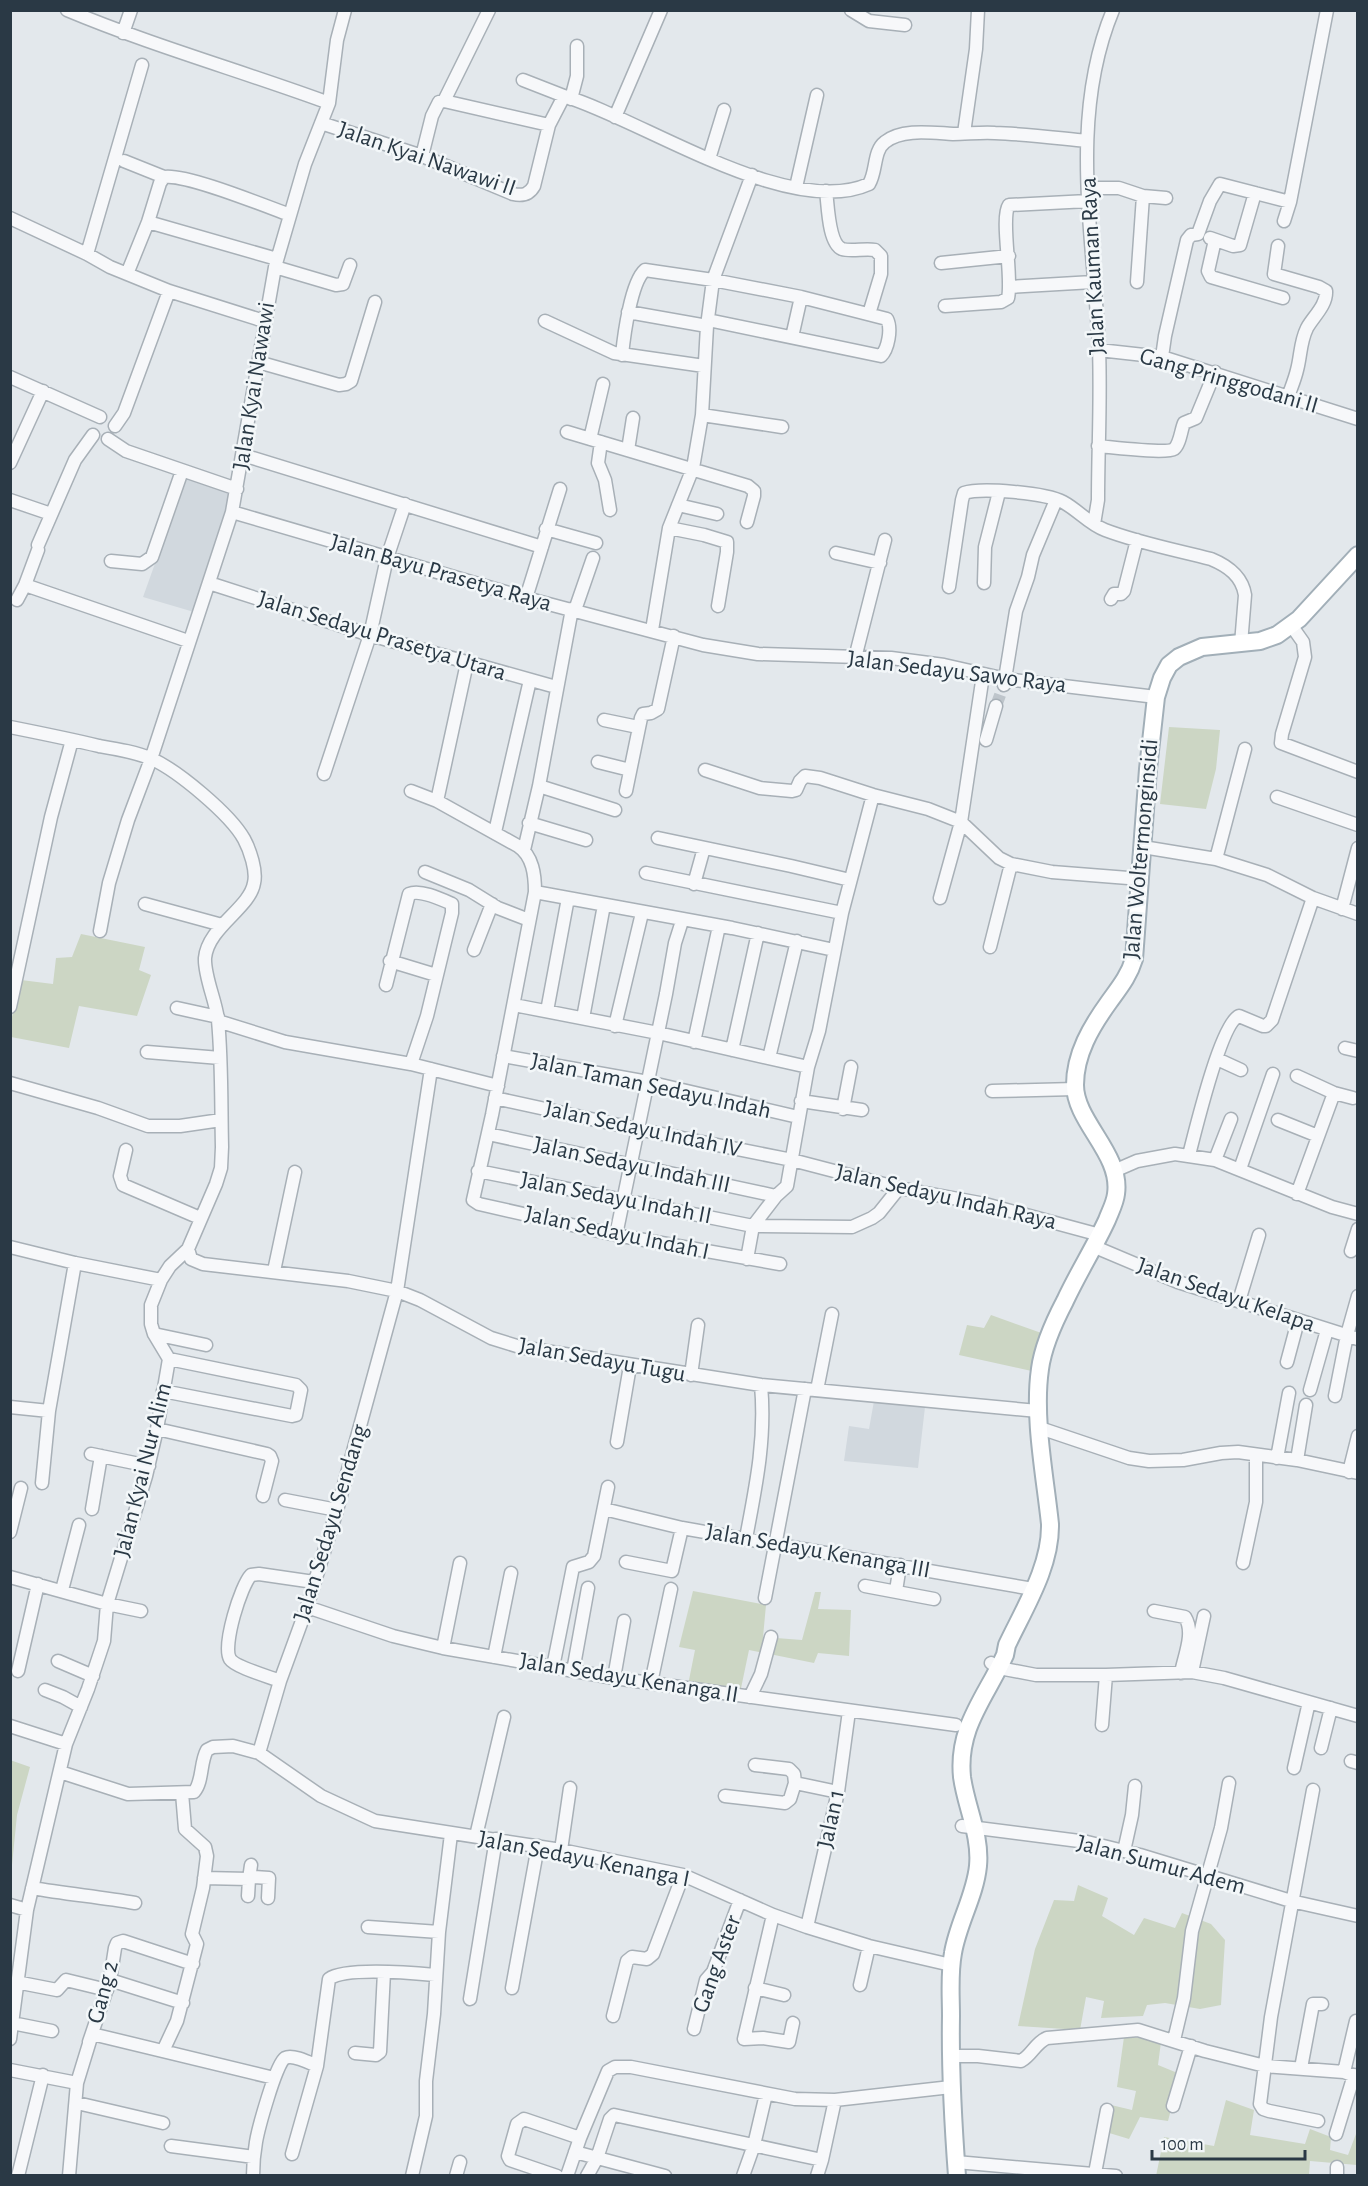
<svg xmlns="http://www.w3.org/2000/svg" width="1368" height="2186" font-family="'Alegreya Sans',sans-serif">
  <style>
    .built { fill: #d1d8de }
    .green { fill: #ccd6c4 }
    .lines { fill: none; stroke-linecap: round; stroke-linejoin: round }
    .minor-tunnel { stroke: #bec5cb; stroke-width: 12; stroke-dasharray: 12 6; stroke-linecap: butt }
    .minor-casing { stroke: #a8b0b7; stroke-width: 15 }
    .major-casing { stroke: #a2afb8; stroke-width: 20 }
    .minor { stroke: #f7f8fa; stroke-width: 12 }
    .major { stroke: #fff; stroke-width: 16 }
    .labels { text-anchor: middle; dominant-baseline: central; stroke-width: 5; stroke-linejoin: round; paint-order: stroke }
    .street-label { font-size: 24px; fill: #2a3945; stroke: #f3f7f9 }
  </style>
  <rect width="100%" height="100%" fill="#e3e8ec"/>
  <path class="built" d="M 186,477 L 234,493 L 194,612 L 143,597 Z
    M 874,1401 L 925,1407 L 918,1468 L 844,1461 L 849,1426 L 869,1429 Z"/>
  <path class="green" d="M 1169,727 L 1220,730 L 1216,769 L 1206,809 L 1160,804 Z
    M 81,934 L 145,947 L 139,970 L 151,975 L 137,1016 L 79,1006 L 69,1048 L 11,1037 L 11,1021 L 21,980 L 53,984 L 56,958 L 72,957 Z
    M 991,1315 L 1047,1335 L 1036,1372 L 959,1355 L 967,1325 L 984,1328 Z
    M 693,1591 L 766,1605 L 763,1637 L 802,1640 L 815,1592 L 821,1592 L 818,1609 L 851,1610 L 849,1656 L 818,1653 L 814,1663 L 749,1650 L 740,1693 L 688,1685 L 695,1650 L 679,1647 Z
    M 10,1760 L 30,1767 L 17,1815 L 12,1865 L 10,1864 Z
    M 1078,1885 L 1108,1898 L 1102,1916 L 1134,1935 L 1144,1918 L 1175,1928 L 1182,1913 L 1211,1924 L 1225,1940 L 1221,2005 L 1200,2009 L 1165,2003 L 1147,2005 L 1143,2016 L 1101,2018 L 1104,2001 L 1086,1997 L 1080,2030 L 1018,2026 L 1035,1949 L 1054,1900 L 1074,1901 Z
    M 1124,2037 L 1149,2038 L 1161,2042 L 1158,2065 L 1180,2074 L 1168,2121 L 1140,2117 L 1129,2139 L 1106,2132 L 1111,2105 L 1132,2110 L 1136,2091 L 1117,2087 Z
    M 1226,2100 L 1254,2110 L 1250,2135 L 1305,2144 L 1310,2129 L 1331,2137 L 1330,2150 L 1348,2155 L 1356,2134 L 1357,2134 L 1357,2165 L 1310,2161 L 1309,2175 L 1156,2176 L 1164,2137 L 1214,2146 Z"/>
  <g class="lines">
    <path class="minor-tunnel" d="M 996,706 L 1003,687"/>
    <defs>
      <path id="minor" d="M 67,10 C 153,46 242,71 329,103
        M 851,10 L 869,21 L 905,25
        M 123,33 L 131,10
        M 523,80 L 564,96
        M 571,99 L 577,76 L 577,46
        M 444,101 L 489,10
        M 615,117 L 661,10
        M 321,123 L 422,156 L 513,194 C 522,196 529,195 534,186 L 549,125 L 564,96 C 641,119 790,220 869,184 C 877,171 873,151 885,142 C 902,128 933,133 953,134 C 967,134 981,132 995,133 C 1025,134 1056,138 1087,141
        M 964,133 L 976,49 L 978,10
        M 422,156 L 432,116 L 439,102 L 444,101 L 549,125
        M 709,159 L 724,110
        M 124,161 L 164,177 C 185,173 265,206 290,215
        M 796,187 L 817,95
        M 1089,188 L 1119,188 L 1143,196 L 1137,282
        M 826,191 C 828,204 828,243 842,249 C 851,252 865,248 875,250 L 881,256 L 881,274 L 869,314
        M 1143,196 L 1166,198
        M 10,218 L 87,254 L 110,267 L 169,291 L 264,321
        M 1284,221 L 1290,202 L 1327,10
        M 148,222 L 277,259
        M 1210,238 L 1233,246 L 1240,245 L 1255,193
        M 1215,240 L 1208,271 L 1211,277 L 1283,298
        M 1278,246 L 1274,274 L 1319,287 L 1326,291 C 1327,305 1313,317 1307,328 C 1300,342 1301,355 1297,370 C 1295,379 1291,388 1288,397
        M 87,254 L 142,65
        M 941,263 L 1009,256
        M 275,267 L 336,285 L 343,284 L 350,265
        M 127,274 L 148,222 L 160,183 L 164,177
        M 1009,287 L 1093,282
        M 945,306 L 1001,302 L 1008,298 C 1013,277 1000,218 1009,205 L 1088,201
        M 628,312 L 707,326
        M 545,321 L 614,353 L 704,366
        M 792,337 L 801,297
        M 1099,350 L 1162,357 L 1358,419
        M 622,355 C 624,335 631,282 645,270 L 713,280 L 801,297 L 887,319 C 892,329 888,349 881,356 L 708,320
        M 1162,357 L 1165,336 L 1187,240 L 1191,235 L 1198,234 L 1210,201 L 1220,184 L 1290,202
        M 258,362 L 339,385 L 346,384 L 351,381 L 375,302
        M 10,377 L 100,417
        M 702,415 L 782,427
        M 115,426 L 124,413 L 169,291
        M 567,432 L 748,486 L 754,491 L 754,496 L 747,522
        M 108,439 L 126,451 L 237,489
        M 590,439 L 603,384
        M 601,442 L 598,463 L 605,480 L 610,510
        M 1098,446 C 1111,447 1166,454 1174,449 C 1180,444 1181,430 1184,423 L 1196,418 L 1215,372
        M 628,450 L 633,418
        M 243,455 L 542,547
        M 10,463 L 43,391
        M 10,500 L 51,514
        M 678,505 L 717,514
        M 232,512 L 526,598 L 703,645 L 758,654 L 891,658 L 944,665 L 1006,679 L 1156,697
        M 1094,524 L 1098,500 C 1098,450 1101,400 1099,349 C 1094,237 1068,118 1113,10
        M 669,528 L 704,535 L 727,542 L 727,552 L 718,606
        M 546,529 L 596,543
        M 38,545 L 75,460 L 93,435
        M 836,553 L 880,563
        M 111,561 L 142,564 L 152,557 L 182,471
        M 209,583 L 370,635 L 556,687
        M 984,583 L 985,547 L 999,492
        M 25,585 L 188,641
        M 949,587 L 962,500 L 964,493 C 981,487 1046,493 1063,502 C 1078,510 1089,524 1105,530 C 1139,543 1176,550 1211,559 C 1228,566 1242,576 1245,595 L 1241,644
        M 526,598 L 560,489
        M 1111,599 L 1114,594 L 1121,594 L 1124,591 L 1137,540
        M 17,600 L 25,585 L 38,550
        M 575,610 L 593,558
        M 1291,625 L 1303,642 L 1305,657 L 1282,734 L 1281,743 L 1358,772
        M 652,630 L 669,528 L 693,468 L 702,415 L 707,326 L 713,280 L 752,175
        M 855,658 L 885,540
        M 1004,685 L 1016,611 L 1028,577 L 1033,555 L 1056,500
        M 604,720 L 638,727
        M 10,727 C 40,733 70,739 99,746 C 117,749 136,752 152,759 C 178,771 230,814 244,839 C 250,850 257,871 254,883 C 250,908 208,927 205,958 C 204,976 216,1001 218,1020 C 222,1062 221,1105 222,1147 L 221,1168 L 216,1184 L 188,1249 L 170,1266 L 161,1280 L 151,1305 L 151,1324 L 154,1334 L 169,1359 L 157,1429 L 146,1476 L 107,1604 L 104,1641 L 88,1689 L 66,1744 L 27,1910 L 10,2039
        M 986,740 L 996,706
        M 598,762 L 630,770
        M 705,770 L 760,788 L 792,791 L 796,790 L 800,781 L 805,776 L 820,778 L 873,795 L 928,809 L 961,822 L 999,858 L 1011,864 L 1052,872 L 1141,879
        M 324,774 L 370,635 L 387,558 L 405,504
        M 539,786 L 615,810
        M 411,791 L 437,801 L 518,846 C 533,856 535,875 535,892 L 492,1115 L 473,1200 L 479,1204 L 616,1235 L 780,1264
        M 626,791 L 641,718 L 643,714 L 651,713 L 658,709 L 674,636
        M 1277,797 L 1358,825
        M 437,801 L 467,663
        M 529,823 L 586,840
        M 495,832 L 530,680
        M 658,838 L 791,866 L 850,880
        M 1143,847 L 1216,859 L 1267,875 L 1313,898 L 1358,914
        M 524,850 L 539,786 L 572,609
        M 1216,859 L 1245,749
        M 425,872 L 469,890 L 498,908 L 529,920
        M 646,873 L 842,913
        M 694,884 L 704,848
        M 535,892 L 732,928 L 834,950
        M 940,898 L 961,822 L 983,675
        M 145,904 L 222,925
        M 1342,909 L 1358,848
        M 100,931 L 109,883 L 128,820 L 151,759 L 232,512 L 275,267 L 305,164 L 329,103 L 337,40 L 345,10
        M 990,947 L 1011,864
        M 474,950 L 492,904
        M 390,961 L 436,975
        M 386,985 L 409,894 C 420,889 441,899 452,904 L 452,913 L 427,1016 L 411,1064
        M 514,1005 L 658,1033 L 808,1067
        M 10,1007 L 51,817 L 72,740
        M 177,1008 L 218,1017
        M 547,1011 L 568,898
        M 583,1018 L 604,905
        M 218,1021 L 285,1042 L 411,1064 L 498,1086
        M 615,1026 L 642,913
        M 694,1042 L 719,926
        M 1345,1048 L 1358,1051
        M 732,1050 L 758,933
        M 147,1052 L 220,1058
        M 503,1056 L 648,1082 L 798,1117
        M 769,1058 L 797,941
        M 1217,1059 L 1241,1070
        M 1297,1076 L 1334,1093 L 1353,1098
        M 10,1083 L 98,1108 L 148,1126 L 180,1126 L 221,1120
        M 992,1091 L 1075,1089
        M 495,1098 L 637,1129 L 792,1160 L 899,1188 L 985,1204 L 1100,1235
        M 801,1101 L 862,1110
        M 843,1109 L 851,1067
        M 1278,1120 L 1318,1136
        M 488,1134 L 776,1196
        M 126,1150 L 120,1176 L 123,1185 L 200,1218
        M 1189,1155 C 1195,1132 1221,1023 1239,1016 L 1263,1026 L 1266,1026 L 1272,1020 L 1313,898
        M 1215,1160 L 1231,1119
        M 1240,1169 L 1273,1074
        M 478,1171 L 753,1226 L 852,1227 L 872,1218 L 879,1213 L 899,1188
        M 1114,1171 L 1137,1161 L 1175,1154 L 1215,1160 L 1332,1207 L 1358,1214
        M 1297,1194 L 1334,1093
        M 616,1235 L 666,994 L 675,943 L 682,921
        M 10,1247 L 75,1263 L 161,1280
        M 1095,1247 L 1178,1282 L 1358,1339
        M 188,1249 L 191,1259 L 203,1264 L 348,1281 L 397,1291 L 420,1300 L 491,1338 L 520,1347 L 761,1385 L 1038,1411
        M 1351,1251 L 1358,1229
        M 747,1259 L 753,1226 L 776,1196 L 787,1186 L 808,1067 L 819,1031 L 842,913 L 873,795
        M 274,1271 L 295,1172
        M 1239,1301 L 1259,1235
        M 154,1334 L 206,1345
        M 1287,1362 L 1298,1321
        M 691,1375 L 698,1325
        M 817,1390 L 832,1314
        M 1310,1390 L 1327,1330
        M 163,1391 L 292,1416 L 296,1415 L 301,1390 L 296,1385 L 169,1359
        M 1335,1396 L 1347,1335 L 1358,1296
        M 10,1407 L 49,1411
        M 1040,1428 L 1129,1458 L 1149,1461 L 1183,1460 L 1221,1453 L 1238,1452 L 1297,1460 L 1358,1473
        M 157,1429 L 267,1454 L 270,1456 L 272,1461 L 263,1496
        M 617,1442 L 630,1366
        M 91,1454 L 149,1466
        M 1277,1458 L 1289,1393
        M 1297,1460 L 1306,1405
        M 1349,1472 L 1358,1436
        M 42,1483 L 49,1411 L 75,1263
        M 285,1500 L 337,1510
        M 92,1509 L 101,1456
        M 604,1509 L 682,1528 L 1033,1589
        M 10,1532 L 21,1488
        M 746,1538 C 756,1486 766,1438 761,1385
        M 626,1562 L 672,1571 L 682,1528
        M 1243,1563 L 1256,1502 L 1256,1455
        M 10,1577 L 107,1604 L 141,1611
        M 865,1586 L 934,1599
        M 62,1590 L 79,1525
        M 896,1591 L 900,1565
        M 765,1598 L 805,1389
        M 307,1607 L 393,1636 L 443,1648 L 614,1678 L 956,1725
        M 1154,1611 L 1185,1617 C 1195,1633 1184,1656 1181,1673
        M 443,1648 L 460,1563
        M 494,1657 L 511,1573
        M 58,1661 L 93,1676
        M 991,1663 L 999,1668 L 1036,1675 L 1106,1675 L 1192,1672 L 1224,1678 L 1358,1716
        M 553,1667 L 573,1567 L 589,1562 L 594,1556 L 608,1487
        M 18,1671 L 38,1584
        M 573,1671 L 588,1588
        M 1192,1672 L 1204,1616
        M 614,1678 L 624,1621
        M 280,1681 C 270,1677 235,1667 230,1659 C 222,1646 241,1585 251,1575 L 259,1574 L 314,1582
        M 651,1683 L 671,1589
        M 45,1690 L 63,1697 L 81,1707
        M 750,1697 L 761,1674 L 771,1637
        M 1102,1725 L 1106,1675
        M 10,1726 L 66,1744
        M 1321,1748 L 1331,1708
        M 259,1753 L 280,1681 L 307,1607 L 337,1510 L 397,1291 L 431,1069
        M 1351,1761 L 1358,1763
        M 755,1765 L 789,1769 L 794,1774 L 795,1783
        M 1294,1768 L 1309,1702
        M 60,1772 L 128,1794 L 194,1792 C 203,1782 200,1762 207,1750 L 213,1747 L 233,1746 L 259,1753 L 321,1796 L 375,1821 L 561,1850 L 683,1875 L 773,1915 L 807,1927 L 869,1946 L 951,1965
        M 1313,1790 L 1271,2017 L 1260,2104 L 1263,2109 L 1269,2111 L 1318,2121
        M 725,1796 L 785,1803 L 790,1799 L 795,1783 L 838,1792
        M 962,1826 L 1087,1842 L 1140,1855 L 1291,1901 L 1358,1916
        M 476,1836 L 504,1717
        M 561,1850 L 570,1788
        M 1124,1851 L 1132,1815 L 1135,1786
        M 251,1865 L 249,1879 L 254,1877 L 269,1878 L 268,1898
        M 204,1878 L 249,1879 L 248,1896
        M 32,1888 C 66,1894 101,1897 135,1903
        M 10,1905 L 27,1910
        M 773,1915 L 744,2039 L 763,2038 L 789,2042 L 793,2023
        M 368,1927 L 439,1932
        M 807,1927 L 838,1792 L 849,1711
        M 110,1980 L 183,2003
        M 16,1982 L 57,1990 L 66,1980 L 107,1990
        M 860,1985 L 869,1946
        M 512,1988 L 538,1846
        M 755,1988 L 784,1995
        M 470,1999 L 496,1839
        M 613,2016 L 627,1961 L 632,1957 L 647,1959 L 653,1954 L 683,1875
        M 12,2023 L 52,2031
        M 694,2029 L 706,1980 L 713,1972 L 740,1900
        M 1174,2040 L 1184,1998 L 1192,1931 L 1221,1828 L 1229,1783
        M 89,2042 L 110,1980 L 115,1948 L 117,1943 L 123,1941 L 193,1964
        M 163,2051 L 177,2021 L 197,1944 L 192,1934 L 203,1888 L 207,1856 L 205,1847 L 185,1829 L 182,1793
        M 355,2053 L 376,2055 L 380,2052 L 384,1972
        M 950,2056 L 978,2056 L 1021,2061 C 1032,2055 1035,2043 1047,2038 L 1138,2030 L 1205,2051 L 1265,2066 L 1344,2072 L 1358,2077
        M 1301,2068 L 1313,2004 L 1322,2004
        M 10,2070 L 77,2083
        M 1344,2072 L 1356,2021
        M 77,2103 L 163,2123
        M 1173,2106 L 1191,2046
        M 1336,2134 L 1354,2075
        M 171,2146 L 254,2157
        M 575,2152 L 665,2176
        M 292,2154 L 317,2066
        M 956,2162 L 1116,2176
        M 1095,2173 L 1107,2110
        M 18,2176 L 43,2075
        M 69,2176 L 77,2083 L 92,2034 L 274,2078
        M 253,2176 C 253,2164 254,2153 256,2142 C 258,2130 276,2063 285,2058 C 293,2054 310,2063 317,2066 L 329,1979 C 345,1967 413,1973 435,1975
        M 412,2176 L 426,2116 L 426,2081 L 434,2014 L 439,1932 L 451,1834
        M 456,2176 L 460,2162
        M 557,2176 L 510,2160 L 508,2156 L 517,2124 L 524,2119 L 580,2138
        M 567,2176 L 580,2138 L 608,2071 L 615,2067 L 631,2067 L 795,2099 L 835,2100 L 951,2087
        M 587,2176 L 597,2158 L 610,2119 L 614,2115 L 822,2160
        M 743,2176 L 754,2145 L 766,2094
        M 817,2176 L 822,2160 L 835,2100
        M 1337,2176 L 1337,2167"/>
      <path id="major" d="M 957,2176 C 953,2122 950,2070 951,2016 C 951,1996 949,1974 953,1953 C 958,1923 975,1896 978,1866 C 981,1835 966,1807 962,1777 C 957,1727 986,1697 1005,1655 L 1007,1645 C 1025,1607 1051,1566 1050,1524 C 1045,1476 1033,1417 1040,1369 C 1043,1346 1054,1322 1065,1301 C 1078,1273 1094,1248 1107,1220 C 1110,1212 1115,1203 1116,1194 C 1122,1154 1075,1122 1075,1085 C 1075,1054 1091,1027 1109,1002 C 1119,988 1129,976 1134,959 L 1148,769 L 1156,697 L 1162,678 L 1169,665 L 1179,657 L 1202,647 L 1260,641 L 1277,635 L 1299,619 L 1358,555"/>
    </defs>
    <use href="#minor" class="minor-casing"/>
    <use href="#major" class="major-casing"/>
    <use href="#minor" class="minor"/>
    <use href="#major" class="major"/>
  </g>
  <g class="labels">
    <g class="street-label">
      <text transform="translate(427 159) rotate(19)">Jalan Kyai Nawawi II</text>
      <text transform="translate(1093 266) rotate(-93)">Jalan Kauman Raya</text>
      <text transform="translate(1229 381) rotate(16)">Gang Pringgodani II</text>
      <text transform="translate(254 386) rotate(-81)">Jalan Kyai Nawawi</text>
      <text transform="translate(441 573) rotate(16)">Jalan Bayu Prasetya Raya</text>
      <text transform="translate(382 636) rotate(17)">Jalan Sedayu Prasetya Utara</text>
      <text transform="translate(957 672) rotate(7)">Jalan Sedayu Sawo Raya</text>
      <text transform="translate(1141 849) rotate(-85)">Jalan Woltermonginsidi</text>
      <text transform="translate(651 1086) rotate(12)">Jalan Taman Sedayu Indah</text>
      <text transform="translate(643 1129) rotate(12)">Jalan Sedayu Indah IV</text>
      <text transform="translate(632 1165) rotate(12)">Jalan Sedayu Indah III</text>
      <text transform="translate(946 1197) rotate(13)">Jalan Sedayu Indah Raya</text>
      <text transform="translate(616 1198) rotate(11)">Jalan Sedayu Indah II</text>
      <text transform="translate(617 1233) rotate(12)">Jalan Sedayu Indah I</text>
      <text transform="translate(1226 1295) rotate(19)">Jalan Sedayu Kelapa</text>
      <text transform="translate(602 1360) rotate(10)">Jalan Sedayu Tugu</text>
      <text transform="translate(143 1470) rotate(-76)">Jalan Kyai Nur Alim</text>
      <text transform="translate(331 1523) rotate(-73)">Jalan Sedayu Sendang</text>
      <text transform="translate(818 1551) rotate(10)">Jalan Sedayu Kenanga III</text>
      <text transform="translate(629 1678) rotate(9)">Jalan Sedayu Kenanga II</text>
      <text transform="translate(831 1819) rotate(-78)">Jalan 1</text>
      <text transform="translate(584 1859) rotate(11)">Jalan Sedayu Kenanga I</text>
      <text transform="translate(1161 1865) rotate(15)">Jalan Sumur Adem</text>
      <text transform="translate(717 1964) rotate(-70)">Gang Aster</text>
      <text transform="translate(103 1992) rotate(-75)">Gang 2</text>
    </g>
  </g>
  <rect width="1368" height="2186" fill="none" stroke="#2a3945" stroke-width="24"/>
  <path d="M1152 2150v9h153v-9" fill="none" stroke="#2a3945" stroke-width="3"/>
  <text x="1161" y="2150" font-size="18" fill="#2a3945" stroke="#f3f7f9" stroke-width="4.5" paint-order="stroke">100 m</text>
</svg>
